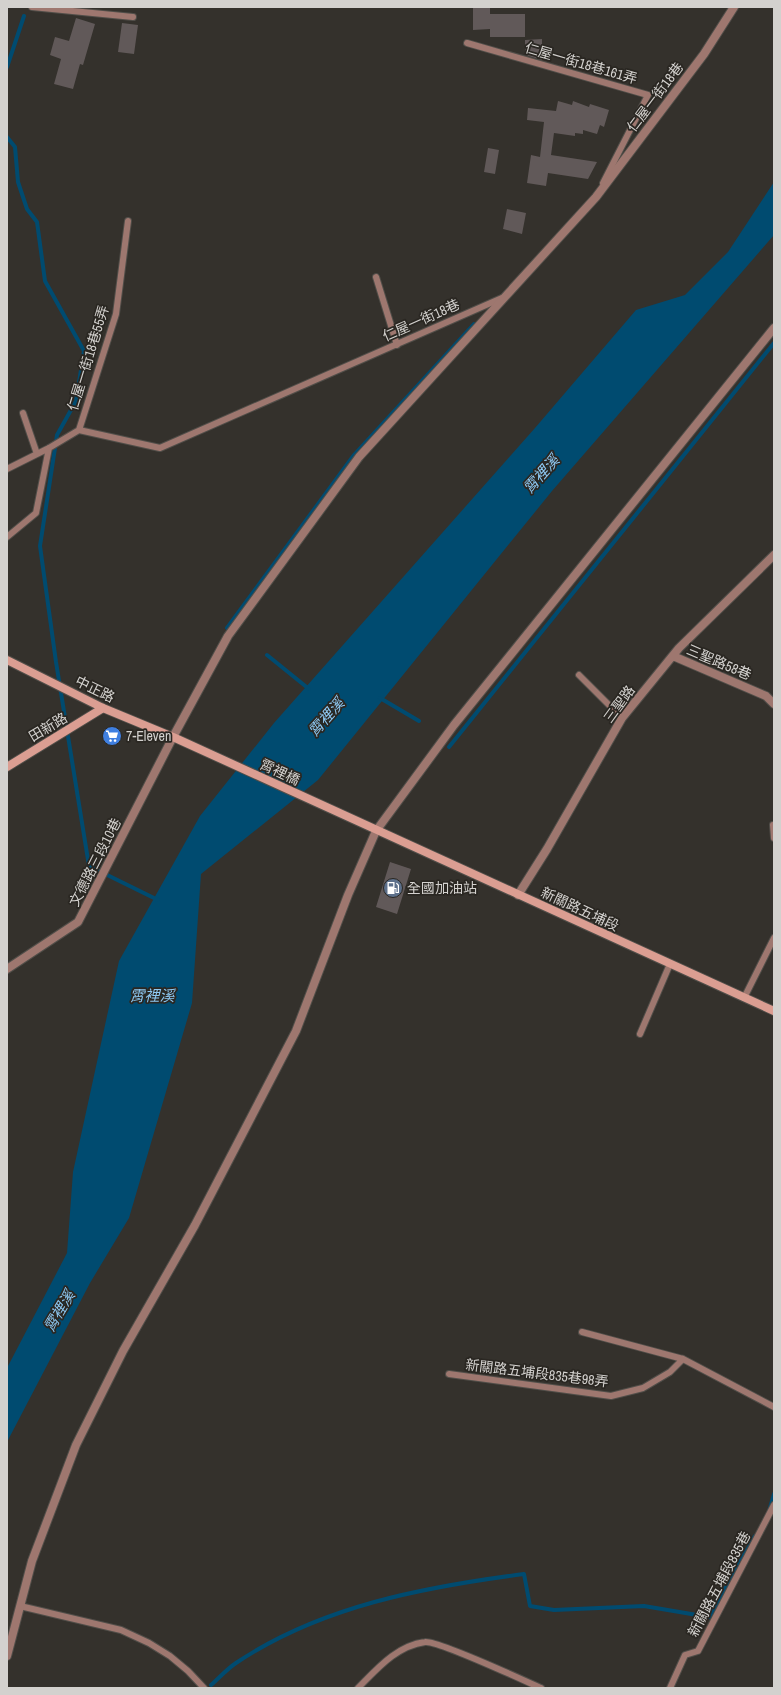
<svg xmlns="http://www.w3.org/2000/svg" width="781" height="1695" font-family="'Archivo Narrow','Noto Sans TC',sans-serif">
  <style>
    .water { fill: #004b70 }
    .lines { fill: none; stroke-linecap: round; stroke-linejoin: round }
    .stream { stroke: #004b70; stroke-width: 4 }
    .building { fill: #615959 }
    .lane-casing { stroke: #514e49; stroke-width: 8 }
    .street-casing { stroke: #514e49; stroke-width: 10 }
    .secondary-casing { stroke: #514e49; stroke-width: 10 }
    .lane { stroke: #9e776f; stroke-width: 6 }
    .street { stroke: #9e776f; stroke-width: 8 }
    .secondary { stroke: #db9e92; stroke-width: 8 }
    .labels { text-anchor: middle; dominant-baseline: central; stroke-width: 3.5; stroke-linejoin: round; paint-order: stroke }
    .street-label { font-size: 14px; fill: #d3d1ce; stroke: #2a2722 }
    .poi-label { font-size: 14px; fill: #d3d1ce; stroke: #2a2722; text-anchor: start }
    .water-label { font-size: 15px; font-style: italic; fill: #8ec9f3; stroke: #2a2722 }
  </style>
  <rect width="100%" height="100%" fill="#34312c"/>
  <path class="water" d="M 774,182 L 774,235 L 552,491 L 318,780 L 201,874 L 192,1003 L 129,1218 L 90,1283 L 7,1442 L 7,1368 L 67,1253 L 73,1172 L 119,961 L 200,816 L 274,723 L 535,428 L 636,310 L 685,295 L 728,252 Z"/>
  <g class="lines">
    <path class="stream" d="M 7,67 L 24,16
      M 7,137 L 15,147 L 18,182 L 27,209 L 37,222 L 45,281 L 84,351 L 76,401 L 57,435 L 40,546 L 56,662 L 89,866 L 158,900
      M 227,628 L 354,455 L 474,324
      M 267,655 L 309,689
      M 380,698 L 419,721
      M 449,747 L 774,343
      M 769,1511 L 774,1494
      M 211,1685 C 219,1678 227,1669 236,1663 C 321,1606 424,1587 524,1574 L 530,1606 L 554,1610 L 644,1606 L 709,1617 L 755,1536"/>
  </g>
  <path class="building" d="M 490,7 L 490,14 L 525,14 L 525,37 L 490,37 L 490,29 L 473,30 L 473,8 Z
    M 76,18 L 95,24 L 83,65 L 80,64 L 73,89 L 54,84 L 61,59 L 50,55 L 55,37 L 69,41 Z
    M 122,23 L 138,25 L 134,54 L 118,52 Z
    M 542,39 L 542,60 L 525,55 L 525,40 Z
    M 558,101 L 572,105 L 573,101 L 589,107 L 590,104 L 609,110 L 604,127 L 600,125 L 597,134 L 583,130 L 583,134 L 575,133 L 575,136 L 554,133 L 551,155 L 597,162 L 588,179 L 548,173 L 546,186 L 527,183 L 531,155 L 540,157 L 544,122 L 527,120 L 528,108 L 556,111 Z
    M 488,148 L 499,150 L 495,174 L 484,172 Z
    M 507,209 L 526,213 L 522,234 L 503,229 Z
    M 390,862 L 411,869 L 397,914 L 376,907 Z"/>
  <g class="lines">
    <defs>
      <path id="lane" d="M 32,7 L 133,17
        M 467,43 L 648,95 L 603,183
        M 376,277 L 397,345
        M 23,413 L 37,454
        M 79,430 L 116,314 L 128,221
        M 7,469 L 49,448 L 79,430 L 160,448 L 502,298
        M 7,537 L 36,513 L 49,448
        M 579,675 L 622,718
        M 773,825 L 774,838
        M 744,998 L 774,938
        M 640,1034 L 670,964
        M 582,1332 L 683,1359 L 774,1407
        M 449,1374 L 611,1396 L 643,1388 L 670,1372 L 683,1359
        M 20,1606 L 121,1630 L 149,1643 L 170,1656 L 188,1671 L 204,1688
        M 358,1688 C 377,1669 396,1646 425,1642 C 437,1640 523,1680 541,1688
        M 670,1688 L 685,1655 L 698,1651 L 774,1505"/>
      <path id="street" d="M 673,656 L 766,696 L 774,704
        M 518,895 L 547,849 L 622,718 L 679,648 L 774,555
        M 7,969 L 78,922 L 173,737 L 228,636 L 359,457 L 596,197 L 704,54 L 734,7
        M 7,1656 L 32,1561 L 76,1445 L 123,1351 L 195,1225 L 296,1031 L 348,895 L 376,831 L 454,725 L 774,328"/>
      <path id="secondary" d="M 7,660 L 103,708 L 173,737 L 774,1011
        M 7,767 L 103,708"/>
    </defs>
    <use href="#lane" class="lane-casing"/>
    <use href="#street" class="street-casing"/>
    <use href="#secondary" class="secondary-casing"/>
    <use href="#lane" class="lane"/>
    <use href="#street" class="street"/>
    <use href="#secondary" class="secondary"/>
  </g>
  <defs>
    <symbol id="supermarket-disc" viewBox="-11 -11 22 22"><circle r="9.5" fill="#3f7fe0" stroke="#2a2722"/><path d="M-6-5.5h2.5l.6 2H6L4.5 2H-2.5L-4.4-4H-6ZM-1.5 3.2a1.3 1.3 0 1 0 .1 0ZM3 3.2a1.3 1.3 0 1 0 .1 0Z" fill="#fff"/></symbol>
    <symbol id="fuel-disc" viewBox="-11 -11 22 22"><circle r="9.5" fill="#5c6f8a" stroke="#2a2722"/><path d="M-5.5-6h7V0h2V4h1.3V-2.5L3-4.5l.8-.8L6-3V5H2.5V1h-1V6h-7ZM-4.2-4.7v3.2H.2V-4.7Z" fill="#fff"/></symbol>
  </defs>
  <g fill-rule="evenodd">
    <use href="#supermarket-disc" x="101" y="725" width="22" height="22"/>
    <use href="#fuel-disc" x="382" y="877" width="22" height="22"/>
  </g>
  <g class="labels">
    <g class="street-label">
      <text transform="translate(581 63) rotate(16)">仁屋一街18巷161弄</text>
      <text transform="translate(655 97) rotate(-53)">仁屋一街18巷</text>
      <text transform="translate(421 320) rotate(-24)">仁屋一街18巷</text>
      <text transform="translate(88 358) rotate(-73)">仁屋一街18巷55弄</text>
      <text transform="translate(719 662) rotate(23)">三聖路58巷</text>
      <text transform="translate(95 689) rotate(26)">中正路</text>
      <text transform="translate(619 704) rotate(-54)">三聖路</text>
      <text transform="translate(48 727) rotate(-31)">田新路</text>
      <text transform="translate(280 772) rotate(25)">霄裡橋</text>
      <text transform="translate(95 862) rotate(-63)">文德路三段10巷</text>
      <text transform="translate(580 909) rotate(25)">新關路五埔段</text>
      <text transform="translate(537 1373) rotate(7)">新關路五埔段835巷98弄</text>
      <text transform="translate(719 1584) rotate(-62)">新關路五埔段835巷</text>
    </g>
    <g class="poi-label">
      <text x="126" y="736">7-Eleven</text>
      <text x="407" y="888">全國加油站</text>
    </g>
    <g class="water-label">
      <text transform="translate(541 474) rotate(-48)">霄裡溪</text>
      <text transform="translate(326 717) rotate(-48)">霄裡溪</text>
      <text x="152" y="995">霄裡溪</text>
      <text transform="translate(59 1311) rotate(-59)">霄裡溪</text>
    </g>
  </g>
  <rect width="781" height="1695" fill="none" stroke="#d3d1ce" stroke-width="16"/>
</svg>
